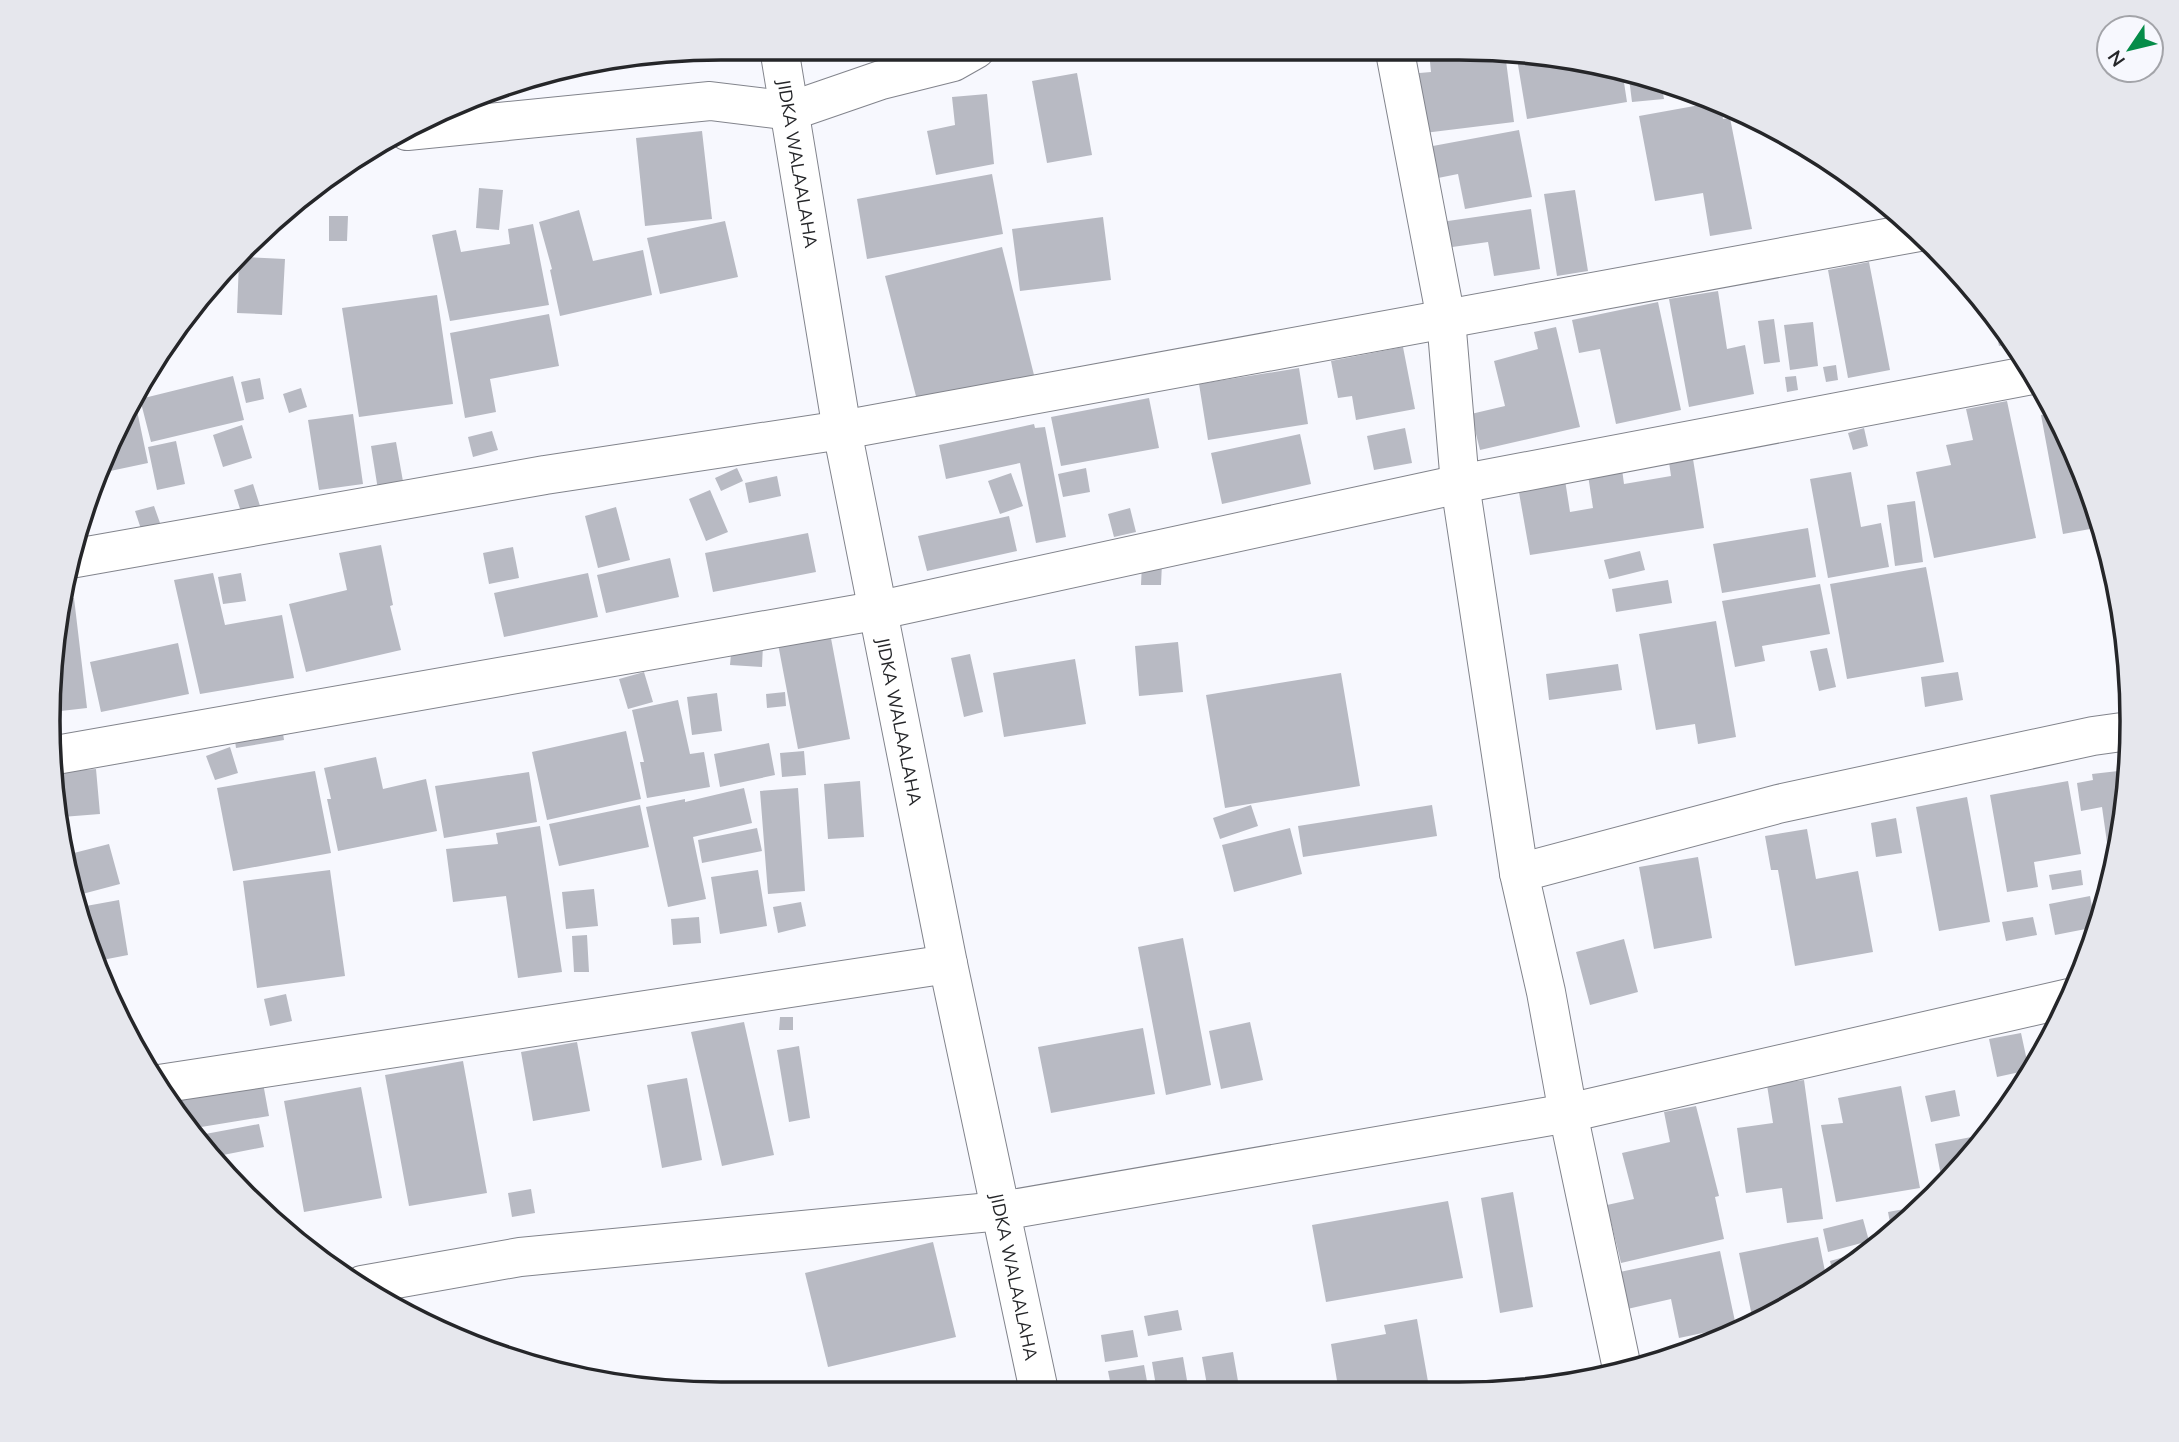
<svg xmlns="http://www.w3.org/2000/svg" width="2179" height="1442" font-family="Mulish,sans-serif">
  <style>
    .building { fill: #b8bac3 }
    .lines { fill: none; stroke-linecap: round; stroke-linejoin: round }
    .street-casing { stroke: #82848c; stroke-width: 40 }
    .street { stroke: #fff; stroke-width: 38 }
    .labels { text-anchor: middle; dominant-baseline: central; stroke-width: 6; stroke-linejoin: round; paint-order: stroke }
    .street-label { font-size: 18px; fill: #252629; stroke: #f7f8fe }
    .rim { fill: none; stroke: #252629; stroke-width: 3.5 }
  </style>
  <rect width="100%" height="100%" fill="#f7f8fe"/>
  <path class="building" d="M 1429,52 L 1505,53 L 1514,122 L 1416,134 L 1408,74 L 1431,72 Z
    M 1516,53 L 1546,53 L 1623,76 L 1627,102 L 1527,119 Z
    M 1077,73 L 1092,155 L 1047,163 L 1032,81 Z
    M 1629,78 L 1662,88 L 1664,99 L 1632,102 Z
    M 987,94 L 994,164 L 936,175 L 927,131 L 955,125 L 952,97 Z
    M 1711,103 L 1721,106 L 1723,119 L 1730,118 L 1752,229 L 1710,236 L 1703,193 L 1655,201 L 1639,116 Z
    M 1519,130 L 1532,197 L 1465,209 L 1458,174 L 1428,180 L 1422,148 Z
    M 702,131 L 712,219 L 645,226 L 636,138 Z
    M 992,174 L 1003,234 L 867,259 L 857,199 Z
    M 479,188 L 503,190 L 499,230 L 476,228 Z
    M 1575,190 L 1588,271 L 1557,276 L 1544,194 Z
    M 1531,209 L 1540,269 L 1494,276 L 1488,242 L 1438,249 L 1434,223 Z
    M 579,210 L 593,261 L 643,250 L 652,295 L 560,316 L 550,270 L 552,269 L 539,222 Z
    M 329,216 L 348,216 L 347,241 L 329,241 Z
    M 1103,217 L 1111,280 L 1020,291 L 1012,229 Z
    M 725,221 L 738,277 L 660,294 L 647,238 Z
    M 533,224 L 549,305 L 450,321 L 432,235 L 456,230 L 461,252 L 510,244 L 508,229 Z
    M 1002,247 L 1034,375 L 918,404 L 885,276 Z
    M 244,257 L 285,259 L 282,315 L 237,313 L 239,261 Z
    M 1869,262 L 1890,370 L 1848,378 L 1828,270 Z
    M 1718,291 L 1727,349 L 1745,345 L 1754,394 L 1689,407 L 1669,299 Z
    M 437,295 L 453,404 L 359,417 L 342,308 Z
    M 1658,302 L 1681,410 L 1616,424 L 1600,349 L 1579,353 L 1572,320 Z
    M 1992,310 L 1993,311 L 2012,343 L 1999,346 Z
    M 549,314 L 559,366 L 490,379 L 496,412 L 465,418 L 450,333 Z
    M 1774,319 L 1780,362 L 1764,364 L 1758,321 Z
    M 1813,322 L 1818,366 L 1790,370 L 1784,325 Z
    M 1556,327 L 1580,427 L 1480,450 L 1471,414 L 1505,406 L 1494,361 L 1538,349 L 1534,332 Z
    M 1403,347 L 1415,409 L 1356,420 L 1352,396 L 1338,398 L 1331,361 Z
    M 1836,365 L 1838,380 L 1826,382 L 1823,367 Z
    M 1299,368 L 1308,424 L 1208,440 L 1199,384 Z
    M 233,376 L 244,420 L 151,442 L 140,399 Z
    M 1796,376 L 1798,390 L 1787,392 L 1785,377 Z
    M 260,378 L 264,399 L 246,403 L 241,382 Z
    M 301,388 L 307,407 L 289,413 L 283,394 Z
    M 1149,398 L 1159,448 L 1061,466 L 1051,417 Z
    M 135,401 L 148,463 L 96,474 L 98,464 Z
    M 2007,401 L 2036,538 L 1934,558 L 1916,472 L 1951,465 L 1946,445 L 1973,440 L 1966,409 Z
    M 2056,412 L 2062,423 L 2101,527 L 2063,534 L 2041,415 Z
    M 353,414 L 363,484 L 319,490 L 308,420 Z
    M 1034,424 L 1035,428 L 1045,427 L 1066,537 L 1036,543 L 1020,463 L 946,479 L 939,445 Z
    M 242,425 L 252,458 L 223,467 L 213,435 Z
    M 1405,428 L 1412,463 L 1374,470 L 1367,436 Z
    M 1864,428 L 1868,446 L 1853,450 L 1848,433 Z
    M 492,431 L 498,450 L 473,457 L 468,437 Z
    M 1300,434 L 1311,484 L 1222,504 L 1211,453 Z
    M 176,441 L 185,484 L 157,490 L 148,447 Z
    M 396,442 L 404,487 L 378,490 L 371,446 Z
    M 1693,459 L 1704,528 L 1530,555 L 1518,487 L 1565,480 L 1570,512 L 1593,508 L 1588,475 L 1622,469 L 1624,484 L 1671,476 L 1669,462 Z
    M 737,468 L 743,481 L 721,491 L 715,478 Z
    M 1086,468 L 1090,492 L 1063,497 L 1058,474 Z
    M 1851,472 L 1861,527 L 1881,523 L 1889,567 L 1828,578 L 1810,479 Z
    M 1011,473 L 1023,506 L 1000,514 L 988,481 Z
    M 777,476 L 781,496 L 749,503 L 745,483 Z
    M 253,484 L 261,509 L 242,515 L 234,490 Z
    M 710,490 L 728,532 L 706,541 L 689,499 Z
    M 1915,501 L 1923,562 L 1895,566 L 1887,505 Z
    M 154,506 L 160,523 L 141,529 L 135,511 Z
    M 616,507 L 630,560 L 598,568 L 585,516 Z
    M 1130,508 L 1136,532 L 1114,537 L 1108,514 Z
    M 1009,516 L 1017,551 L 927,571 L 918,536 Z
    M 1808,528 L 1816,577 L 1722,593 L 1713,544 Z
    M 808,533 L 816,572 L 713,592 L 705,553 Z
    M 381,545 L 393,605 L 390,606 L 401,650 L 306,672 L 289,604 L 347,590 L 339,553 Z
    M 513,547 L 519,578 L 489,584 L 483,553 Z
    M 1640,551 L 1645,570 L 1609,579 L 1604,560 Z
    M 670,558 L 679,597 L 606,613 L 597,575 Z
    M 1142,563 L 1162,563 L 1161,585 L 1141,585 Z
    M 1926,567 L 1944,662 L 1847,679 L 1830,584 Z
    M 213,573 L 225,625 L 282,615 L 294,678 L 200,694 L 174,580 Z
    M 241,573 L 246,601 L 223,604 L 218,577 Z
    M 588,573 L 598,617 L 504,637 L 494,593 Z
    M 1668,580 L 1672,603 L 1616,612 L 1612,589 Z
    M 1820,584 L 1830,634 L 1762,646 L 1765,661 L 1735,667 L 1722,601 Z
    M 74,598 L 87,708 L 52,712 L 49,677 L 67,599 Z
    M 1716,621 L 1736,737 L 1698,744 L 1695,724 L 1656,730 L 1639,634 Z
    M 830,633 L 850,739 L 798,749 L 778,644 Z
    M 1178,642 L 1183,692 L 1139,696 L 1135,646 Z
    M 178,643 L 189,694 L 101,712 L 90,662 Z
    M 732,643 L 763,644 L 762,667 L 730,665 Z
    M 1827,648 L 1836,687 L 1819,691 L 1810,651 Z
    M 970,654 L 983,712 L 964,717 L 951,658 Z
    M 1075,659 L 1086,724 L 1004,737 L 993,673 Z
    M 1618,664 L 1622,690 L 1549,700 L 1546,674 Z
    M 644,672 L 653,702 L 628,709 L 619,679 Z
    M 1958,672 L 1963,700 L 1925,707 L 1921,677 Z
    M 1341,673 L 1360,786 L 1225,808 L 1206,695 Z
    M 785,692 L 786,706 L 767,708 L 766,694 Z
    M 717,693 L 722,731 L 692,735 L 687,697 Z
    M 678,700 L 690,754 L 704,752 L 710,787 L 647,798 L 640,762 L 644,762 L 632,710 Z
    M 281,720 L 284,740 L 236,748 L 233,727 Z
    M 626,731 L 641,799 L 547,820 L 532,752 Z
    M 769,743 L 775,775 L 720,787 L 714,754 Z
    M 230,747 L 238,773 L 215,780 L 206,756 Z
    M 804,751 L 806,775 L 782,777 L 780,753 Z
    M 376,757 L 383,789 L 426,779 L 437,831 L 338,851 L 327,799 L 331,799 L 324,768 Z
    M 96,769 L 100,814 L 62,817 L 58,772 Z
    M 2127,770 L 2126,809 L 2111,871 L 2102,807 L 2081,811 L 2077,783 L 2093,780 L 2092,774 Z
    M 315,771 L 331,853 L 233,871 L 217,788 Z
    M 529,772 L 537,822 L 444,838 L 435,786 Z
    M 860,781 L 864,837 L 828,839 L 824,784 Z
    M 2068,781 L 2081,854 L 2034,862 L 2038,887 L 2007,892 L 1990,795 Z
    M 744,788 L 752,823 L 693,837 L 706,899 L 668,907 L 646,807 L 685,799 L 685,802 Z
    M 798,788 L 805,891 L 768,894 L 760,791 Z
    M 1967,797 L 1990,922 L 1939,931 L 1916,807 Z
    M 640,805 L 649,847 L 559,866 L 549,824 Z
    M 1251,805 L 1258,826 L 1220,839 L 1213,818 Z
    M 1432,805 L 1437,836 L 1303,857 L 1298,826 Z
    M 1896,818 L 1902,853 L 1876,857 L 1871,823 Z
    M 540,826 L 562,972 L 518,978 L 506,896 L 453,902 L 446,849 L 498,844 L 496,833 Z
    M 757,828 L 762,851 L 702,863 L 698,840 Z
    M 1290,828 L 1302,874 L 1234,892 L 1222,845 Z
    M 1807,829 L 1816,879 L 1858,871 L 1873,952 L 1795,966 L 1778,870 L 1771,870 L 1765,836 Z
    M 109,844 L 120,884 L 71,897 L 66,855 Z
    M 1698,857 L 1712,938 L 1654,949 L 1639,867 Z
    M 330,870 L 345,976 L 257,988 L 243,881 Z
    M 758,870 L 767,926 L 720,934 L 711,877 Z
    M 2081,870 L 2083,885 L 2052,890 L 2049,875 Z
    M 594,889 L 598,926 L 566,929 L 562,892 Z
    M 2090,896 L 2096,927 L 2055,935 L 2049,904 Z
    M 119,900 L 128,955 L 97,961 L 75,908 Z
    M 801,902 L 806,926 L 778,933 L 773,907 Z
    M 699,917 L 701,943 L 673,945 L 671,919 Z
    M 2033,917 L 2037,935 L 2006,941 L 2002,922 Z
    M 587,935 L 589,972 L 574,972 L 572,936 Z
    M 1183,938 L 1211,1085 L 1166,1095 L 1138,947 Z
    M 1624,939 L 1638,992 L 1590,1005 L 1576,952 Z
    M 286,994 L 292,1021 L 270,1026 L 264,999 Z
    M 780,1017 L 793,1017 L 793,1030 L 779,1030 Z
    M 744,1022 L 774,1155 L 722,1166 L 691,1032 Z
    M 1250,1022 L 1263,1080 L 1221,1089 L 1209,1031 Z
    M 1143,1028 L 1155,1094 L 1051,1113 L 1038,1047 Z
    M 2021,1033 L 2029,1070 L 1997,1077 L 1989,1039 Z
    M 577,1042 L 590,1111 L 533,1121 L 521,1052 Z
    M 799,1046 L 810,1118 L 789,1122 L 777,1050 Z
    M 463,1061 L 487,1193 L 409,1206 L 385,1075 Z
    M 687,1078 L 702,1160 L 662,1168 L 647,1085 Z
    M 1804,1080 L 1823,1219 L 1787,1223 L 1782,1188 L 1746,1193 L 1737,1128 L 1773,1123 L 1767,1085 Z
    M 263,1083 L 269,1116 L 195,1128 L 171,1099 Z
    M 1901,1086 L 1920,1188 L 1836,1202 L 1821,1125 L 1843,1123 L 1838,1098 Z
    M 361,1087 L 382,1198 L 304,1212 L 284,1101 Z
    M 1955,1090 L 1960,1116 L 1931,1122 L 1925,1096 Z
    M 1696,1106 L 1719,1196 L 1715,1197 L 1724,1239 L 1621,1263 L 1607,1205 L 1634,1199 L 1622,1153 L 1670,1142 L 1664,1112 Z
    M 259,1124 L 264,1147 L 218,1156 L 200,1135 Z
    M 1987,1134 L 1964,1166 L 1943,1186 L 1935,1144 Z
    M 531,1189 L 535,1213 L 512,1217 L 508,1193 Z
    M 1513,1192 L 1533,1307 L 1500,1313 L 1481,1198 Z
    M 1448,1201 L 1463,1278 L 1326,1302 L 1312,1225 Z
    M 1921,1206 L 1919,1208 L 1892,1233 L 1888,1212 Z
    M 1863,1219 L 1869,1241 L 1828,1252 L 1823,1229 Z
    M 1818,1237 L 1827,1281 L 1754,1326 L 1739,1253 Z
    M 933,1242 L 956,1337 L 828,1367 L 805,1273 Z
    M 1876,1248 L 1868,1256 L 1834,1277 L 1830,1261 Z
    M 1720,1251 L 1736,1326 L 1679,1338 L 1671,1299 L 1623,1310 L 1615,1273 Z
    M 1178,1310 L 1182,1330 L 1148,1336 L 1144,1316 Z
    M 1417,1319 L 1430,1393 L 1339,1393 L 1331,1344 L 1386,1334 L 1384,1325 Z
    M 1133,1330 L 1138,1357 L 1105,1362 L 1101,1335 Z
    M 1730,1334 L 1730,1335 L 1642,1368 L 1639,1356 L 1701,1338 Z
    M 1233,1352 L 1238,1381 L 1207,1385 L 1202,1357 Z
    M 1183,1357 L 1189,1392 L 1157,1392 L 1152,1362 Z
    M 1144,1365 L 1149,1392 L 1112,1391 L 1108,1371 Z"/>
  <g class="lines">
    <defs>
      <g id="street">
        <path id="s1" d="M 779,48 L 842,430 L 948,964 L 1039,1391"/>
        <path d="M 1395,52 L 1446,319 L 1460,484 L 1519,873 L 1546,992 L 1568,1113 L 1623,1373"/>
        <path d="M 407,131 L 710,101 L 791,111 L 881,80 L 953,62 L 976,49"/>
        <path d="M 76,558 L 545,475 L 842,430 L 1919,232"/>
        <path d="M 56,755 L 880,610 L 1460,484 L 2032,375"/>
        <path d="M 1519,873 L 1778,804 L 2093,736 L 2129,731"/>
        <path d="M 159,1084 L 948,964"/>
        <path d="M 362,1285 L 520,1257 L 1001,1211 L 1568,1113 L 2069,998"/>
      </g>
    </defs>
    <use href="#street" class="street-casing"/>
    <use href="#street" class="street"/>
  </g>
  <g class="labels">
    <g class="street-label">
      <text stroke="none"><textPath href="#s1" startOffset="117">JIDKA WALAALAHA</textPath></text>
      <text stroke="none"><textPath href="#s1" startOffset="684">JIDKA WALAALAHA</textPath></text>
      <text stroke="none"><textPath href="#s1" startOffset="1251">JIDKA WALAALAHA</textPath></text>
    </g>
  </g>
  <path d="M0 0H2179V1442H0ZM721 60H1459A661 661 0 0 1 2120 721V721A661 661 0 0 1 1459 1382H721A661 661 0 0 1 60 721V721A661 661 0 0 1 721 60Z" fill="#e6e7ed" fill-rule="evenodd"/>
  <path class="rim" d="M721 60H1459A661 661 0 0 1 2120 721V721A661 661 0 0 1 1459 1382H721A661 661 0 0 1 60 721V721A661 661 0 0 1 721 60Z"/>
  <g transform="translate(2130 49) rotate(235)"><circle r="33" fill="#f7f8fe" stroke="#a3a4a9" stroke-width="2"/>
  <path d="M0-5L12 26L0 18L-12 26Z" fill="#058c49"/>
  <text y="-10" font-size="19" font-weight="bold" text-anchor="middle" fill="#252629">N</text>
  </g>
</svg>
